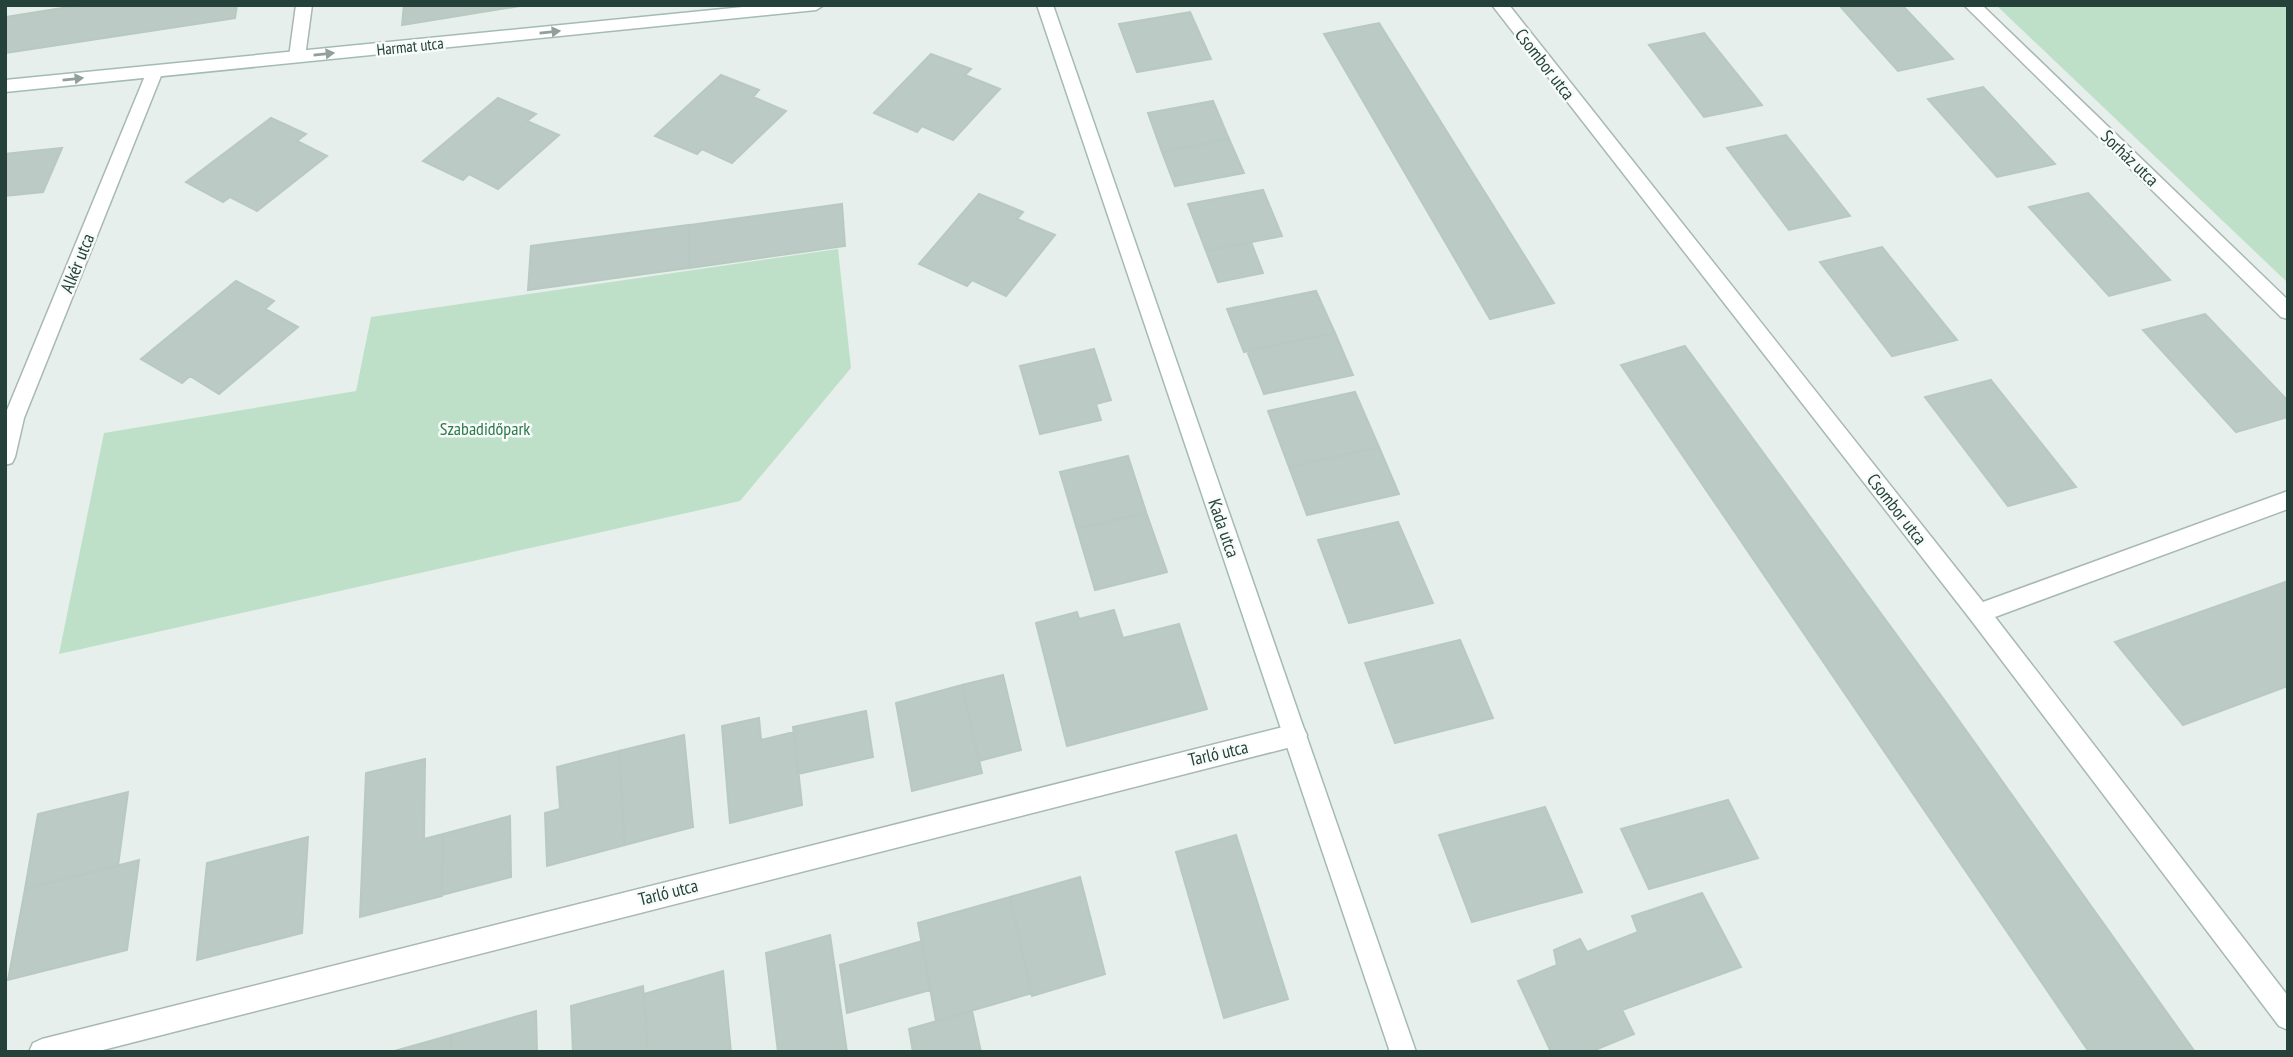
<svg xmlns="http://www.w3.org/2000/svg" width="2293" height="1057" font-family="'PT Sans Narrow',sans-serif">
  <style>
    .green { fill: #bfe0c8 }
    .building { fill: #bbcac4; stroke: #b8c9c2; stroke-width: 2 }
    .lines { fill: none; stroke-linecap: round; stroke-linejoin: round }
    .street-casing { stroke: #a8b8b2; stroke-width: 3 }
    .secondary-casing { stroke: #a4bbb3; stroke-width: 3 }
    .street { fill: #fff; fill-rule: evenodd }
    .secondary { fill: #fff; fill-rule: evenodd }
    .oneway { fill: #92a09c }
    .labels { text-anchor: middle; dominant-baseline: central; stroke-width: 5; stroke-linejoin: round; paint-order: stroke }
    .far-street-label { font-size: 16px; fill: #24423a; stroke: #f7fbf9 }
    .street-label { font-size: 18px; fill: #24423a; stroke: #f7fbf9 }
    .park-label { font-size: 18px; fill: #2d7a4b; stroke: #f7fbf9 }
  </style>
  <rect width="100%" height="100%" fill="#e6efeb"/>
  <path class="green" d="M 1996,5 L 2288,5 L 2288,283 Z
    M 838,249 L 851,368 L 740,501 L 59,654 L 104,433 L 356,391 L 371,317 Z"/>
  <path class="building" d="M 81,5 L 237,5 L 235,18 L 5,53 L 5,17 Z
    M 404,5 L 526,5 L 402,25 Z
    M 1839,5 L 1902,5 L 1953,59 L 1898,71 Z
    M 1190,12 L 1211,59 L 1137,72 L 1119,24 Z
    M 1379,23 L 1472,172 L 1554,303 L 1490,319 L 1324,34 Z
    M 1704,33 L 1762,105 L 1704,117 L 1649,45 Z
    M 931,54 L 971,69 L 965,75 L 1000,89 L 953,140 L 922,126 L 917,132 L 874,113 Z
    M 721,75 L 759,90 L 753,97 L 786,111 L 732,163 L 702,149 L 697,154 L 655,136 Z
    M 1983,87 L 2055,164 L 1997,177 L 1928,99 Z
    M 498,98 L 536,114 L 527,121 L 559,135 L 498,189 L 469,174 L 463,180 L 423,161 Z
    M 1213,101 L 1229,139 L 1162,152 L 1148,113 Z
    M 271,118 L 306,134 L 297,141 L 327,156 L 257,211 L 230,197 L 223,202 L 186,182 Z
    M 1786,135 L 1850,216 L 1789,230 L 1727,148 Z
    M 1229,139 L 1244,173 L 1175,186 L 1162,152 Z
    M 62,148 L 43,192 L 5,196 L 5,154 Z
    M 1263,190 L 1282,236 L 1206,251 L 1188,204 Z
    M 2088,193 L 2170,280 L 2109,296 L 2029,207 Z
    M 979,194 L 1023,212 L 1017,219 L 1055,235 L 1006,296 L 972,280 L 967,286 L 919,264 Z
    M 842,204 L 845,246 L 689,268 L 689,225 Z
    M 689,225 L 689,268 L 528,290 L 531,246 Z
    M 1251,242 L 1263,273 L 1218,282 L 1206,251 Z
    M 1882,247 L 1957,340 L 1892,356 L 1820,262 Z
    M 236,281 L 274,301 L 265,309 L 298,327 L 219,394 L 190,376 L 182,383 L 141,359 Z
    M 1316,291 L 1335,333 L 1244,352 L 1227,309 Z
    M 2205,314 L 2288,401 L 2288,417 L 2236,432 L 2143,330 Z
    M 1335,333 L 1353,375 L 1264,394 L 1247,351 Z
    M 1685,346 L 1945,701 L 2195,1052 L 2089,1052 L 1621,365 Z
    M 1094,349 L 1111,400 L 1096,404 L 1101,420 L 1040,434 L 1020,366 Z
    M 1991,380 L 2076,487 L 2008,506 L 1925,397 Z
    M 1355,392 L 1379,447 L 1289,467 L 1268,411 Z
    M 1379,447 L 1399,494 L 1307,515 L 1289,467 Z
    M 1128,456 L 1146,512 L 1077,529 L 1060,472 Z
    M 1146,512 L 1167,572 L 1095,590 L 1077,529 Z
    M 1398,522 L 1433,603 L 1349,623 L 1318,540 Z
    M 2288,581 L 2288,686 L 2183,725 L 2115,642 Z
    M 1114,610 L 1123,638 L 1179,624 L 1207,709 L 1067,746 L 1036,623 L 1077,612 L 1079,619 Z
    M 1460,640 L 1493,718 L 1395,743 L 1365,663 Z
    M 1003,675 L 1021,750 L 979,761 L 962,685 Z
    M 962,685 L 982,773 L 912,791 L 896,703 Z
    M 866,711 L 873,757 L 798,774 L 793,727 Z
    M 759,718 L 761,740 L 794,732 L 802,805 L 730,823 L 722,726 Z
    M 684,735 L 693,827 L 625,845 L 619,751 Z
    M 619,751 L 625,845 L 547,866 L 545,813 L 560,809 L 557,767 Z
    M 425,759 L 424,839 L 443,834 L 442,896 L 360,917 L 366,773 Z
    M 128,792 L 118,866 L 25,889 L 38,814 Z
    M 1728,800 L 1758,858 L 1649,889 L 1621,829 Z
    M 1545,807 L 1582,892 L 1472,922 L 1439,835 Z
    M 510,816 L 511,877 L 442,895 L 443,834 Z
    M 1236,835 L 1288,999 L 1224,1018 L 1176,852 Z
    M 308,837 L 302,933 L 197,960 L 207,863 Z
    M 139,860 L 127,950 L 8,980 L 25,889 Z
    M 1080,877 L 1105,974 L 1032,996 L 1010,897 Z
    M 1702,893 L 1741,967 L 1622,1010 L 1634,1034 L 1590,1052 L 1551,1052 L 1518,981 L 1557,965 L 1554,950 L 1580,939 L 1587,952 L 1638,932 L 1632,916 Z
    M 1010,897 L 1032,993 L 936,1021 L 918,923 Z
    M 830,935 L 847,1052 L 778,1052 L 766,953 Z
    M 922,941 L 930,990 L 847,1013 L 840,965 Z
    M 723,971 L 731,1052 L 648,1052 L 644,994 Z
    M 643,986 L 648,1052 L 573,1052 L 571,1006 Z
    M 536,1011 L 537,1052 L 451,1052 L 451,1035 Z
    M 972,1011 L 981,1052 L 913,1052 L 909,1029 Z
    M 451,1035 L 451,1052 L 391,1052 Z"/>
  <g class="lines">
    <defs>
      <path id="street" d="M 296,5 L 312,5 L 305,57 L 297,62 L 289,57 Z
        M 1492,5 L 1509,5 L 1983,602 L 2288,491 L 2288,509 L 1995,617 L 2288,996 L 2288,1030 L 2279,1026 L 1971,620 Z
        M 1964,5 L 1982,5 L 2288,300 L 2288,319 L 2281,317 Z
        M 155,66 L 163,71 L 24,418 L 15,457 L 12,463 L 5,465 L 5,415 L 147,71 Z
        M 1295,724 L 1303,727 L 1307,735 L 1303,743 L 1295,746 L 95,1052 L 29,1052 L 33,1043 L 42,1039 Z"/>
      <path id="secondary" d="M 763,5 L 824,5 L 816,10 L 5,92 L 5,80 Z
        M 1037,5 L 1053,5 L 1416,1052 L 1390,1052 Z"/>
    </defs>
    <use href="#street" class="street-casing"/>
    <use href="#secondary" class="secondary-casing"/>
    <use href="#street" class="street"/>
    <use href="#secondary" class="secondary"/>
  </g>
  <defs><path id="oneway-solid" d="M-6-.8H1V-3.2L6.5 0L1 3.2V.8H-6Z" transform="scale(1.75)"/></defs>
  <g class="oneway">
    <use href="#oneway-solid" transform="translate(550 32) rotate(-6)"/>
    <use href="#oneway-solid" transform="translate(324 54) rotate(-6)"/>
    <use href="#oneway-solid" transform="translate(73 79) rotate(-6)"/>
  </g>
  <g class="labels">
    <g class="far-street-label">
      <text transform="translate(410 46) rotate(-6)">Harmat utca</text>
    </g>
    <g class="street-label">
      <text transform="translate(1545 64) rotate(52)">Csombor utca</text>
      <text transform="translate(2130 158) rotate(44)">Sorház utca</text>
      <text transform="translate(77 263) rotate(-68)">Alkér utca</text>
      <text transform="translate(1897 509) rotate(52)">Csombor utca</text>
      <text transform="translate(1224 528) rotate(71)">Kada utca</text>
      <text transform="translate(1218 753) rotate(-13)">Tarló utca</text>
      <text transform="translate(668 892) rotate(-14)">Tarló utca</text>
    </g>
    <g class="park-label">
      <text x="485" y="428">Szabadidőpark</text>
    </g>
  </g>
  <rect width="2293" height="1057" fill="none" stroke="#24423a" stroke-width="14"/>
</svg>
